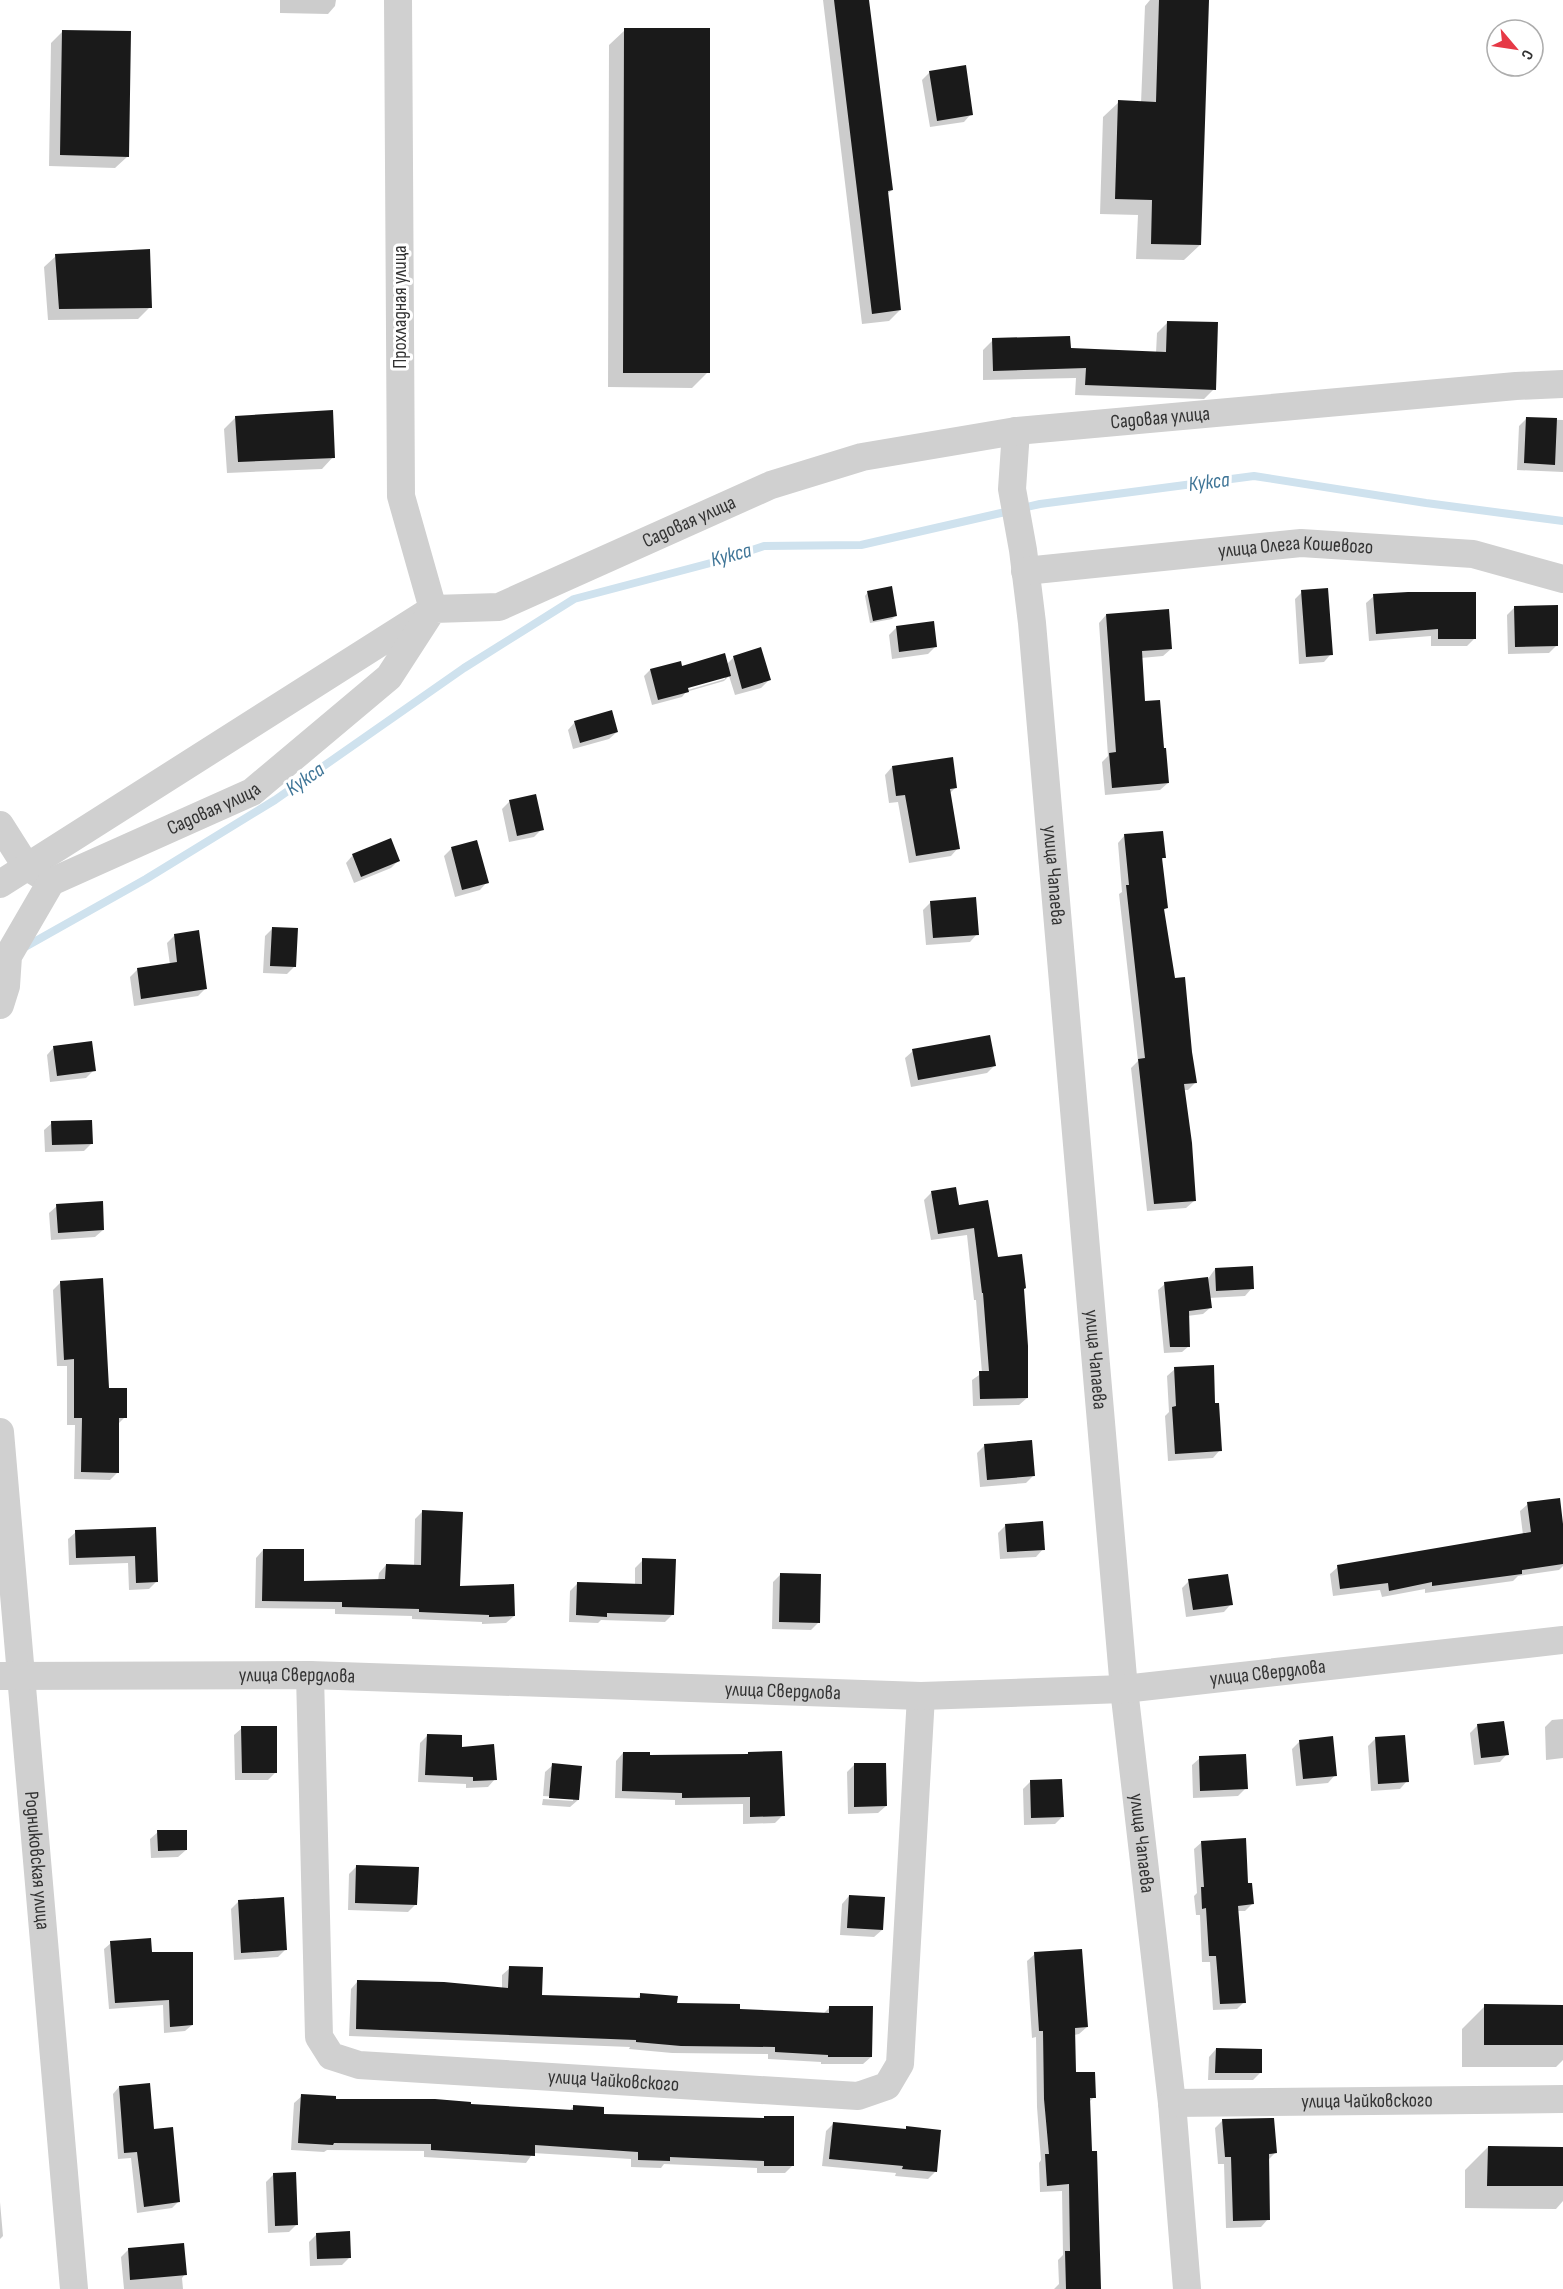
<svg xmlns="http://www.w3.org/2000/svg" width="1563" height="2289" font-family="'Sofia Sans Condensed',sans-serif">
  <style>
    .shadow { fill: #0003; fill-rule: evenodd }
    .lines { fill: none; stroke-linecap: round; stroke-linejoin: round }
    .stream { stroke: #cfe2ee; stroke-width: 8 }
    .building { fill: #1a1a1a }
    .street { stroke: #d0d0d0; stroke-width: 28 }
    .labels { text-anchor: middle; dominant-baseline: central; stroke-width: 6; stroke-linejoin: round; paint-order: stroke }
    .street-label { font-size: 20px; fill: #333; stroke: #fff }
    .water-label { font-size: 21px; font-style: italic; fill: #3f7597; stroke: #fff }
  </style>
  <rect width="100%" height="100%" fill="#fff"/>
  <path class="shadow" d="M 280,0 L 336,0 L 335,6 L 328,14 L 280,13 Z
    M 823,0 L 868,0 L 892,190 L 887,194 L 900,310 L 889,321 L 862,324 Z
    M 1150,0 L 1208,0 L 1200,245 L 1184,260 L 1136,259 L 1138,215 L 1100,214 L 1103,117 L 1119,102 L 1141,103 L 1145,6 Z
    M 625,30 L 708,372 L 692,388 L 608,387 L 609,45 Z
    M 63,31 L 127,157 L 115,168 L 49,166 L 51,43 Z
    M 930,72 L 971,114 L 964,122 L 930,127 L 922,80 Z
    M 56,256 L 150,307 L 138,319 L 48,320 L 44,267 Z
    M 1168,322 L 1214,389 L 1204,399 L 1075,395 L 1076,378 L 983,380 L 983,350 L 993,340 L 1069,350 L 1156,353 L 1157,333 Z
    M 236,417 L 333,457 L 322,469 L 227,473 L 224,429 Z
    M 1526,419 L 1563,420 L 1563,472 L 1517,470 L 1519,426 Z
    M 868,592 L 895,616 L 892,619 L 870,623 L 865,596 Z
    M 1302,592 L 1331,654 L 1324,662 L 1299,664 L 1295,599 Z
    M 1374,596 L 1474,639 L 1467,646 L 1431,646 L 1431,636 L 1369,641 L 1366,603 Z
    M 1515,607 L 1557,645 L 1549,653 L 1508,654 L 1507,615 Z
    M 1106,615 L 1171,649 L 1163,656 L 1141,658 L 1144,703 L 1162,750 L 1168,783 L 1160,790 L 1105,795 L 1102,762 L 1108,756 L 1099,623 Z
    M 897,627 L 935,647 L 928,654 L 892,659 L 889,635 Z
    M 734,657 L 769,680 L 761,688 L 735,695 L 729,676 L 724,681 L 686,692 L 682,697 L 652,705 L 644,676 L 650,670 L 727,664 ZM 725,676 L 725,679 L 681,692 L 681,689 Z
    M 575,722 L 617,732 L 609,739 L 573,749 L 568,730 Z
    M 892,767 L 956,787 L 949,794 L 958,848 L 951,856 L 909,863 L 898,802 L 889,803 L 885,775 Z
    M 510,801 L 542,829 L 534,837 L 509,842 L 502,809 Z
    M 1125,835 L 1164,857 L 1161,861 L 1166,908 L 1163,911 L 1174,979 L 1196,1082 L 1188,1090 L 1183,1090 L 1194,1201 L 1186,1208 L 1147,1211 L 1131,1068 L 1138,1061 L 1119,894 L 1122,892 L 1118,843 Z
    M 476,842 L 487,882 L 480,890 L 455,897 L 444,856 L 451,849 Z
    M 353,855 L 399,860 L 391,868 L 354,883 L 346,863 Z
    M 931,902 L 977,934 L 970,942 L 926,945 L 923,910 Z
    M 272,929 L 295,966 L 287,974 L 263,973 L 265,936 Z
    M 175,935 L 205,989 L 198,996 L 134,1006 L 130,977 L 138,969 L 170,965 L 167,943 Z
    M 54,1047 L 94,1070 L 86,1078 L 50,1082 L 47,1055 Z
    M 913,1051 L 994,1066 L 987,1073 L 911,1087 L 905,1058 Z
    M 52,1123 L 92,1143 L 84,1151 L 45,1152 L 44,1130 Z
    M 932,1192 L 958,1206 L 987,1202 L 997,1259 L 1022,1290 L 1027,1398 L 1019,1405 L 973,1406 L 972,1380 L 982,1373 L 976,1300 L 974,1300 L 967,1235 L 931,1240 L 924,1200 Z
    M 57,1206 L 103,1230 L 95,1237 L 51,1240 L 49,1213 Z
    M 1215,1269 L 1252,1288 L 1245,1296 L 1209,1298 L 1210,1308 L 1203,1314 L 1187,1316 L 1189,1346 L 1182,1352 L 1164,1353 L 1158,1290 L 1165,1284 L 1208,1279 Z
    M 61,1282 L 108,1389 L 125,1417 L 118,1424 L 118,1472 L 110,1480 L 74,1479 L 75,1425 L 67,1425 L 67,1366 L 57,1366 L 53,1290 Z
    M 1175,1369 L 1214,1405 L 1220,1450 L 1213,1458 L 1168,1461 L 1165,1416 L 1169,1412 L 1167,1376 Z
    M 984,1446 L 1034,1475 L 1026,1483 L 980,1487 L 977,1453 Z
    M 1528,1504 L 1563,1527 L 1563,1566 L 1559,1570 L 1518,1576 L 1513,1581 L 1425,1593 L 1425,1589 L 1382,1597 L 1380,1590 L 1333,1596 L 1330,1574 L 1338,1567 L 1523,1535 L 1520,1511 Z
    M 423,1511 L 458,1587 L 514,1616 L 506,1623 L 482,1624 L 482,1622 L 412,1619 L 412,1616 L 335,1614 L 335,1609 L 255,1608 L 256,1558 L 263,1550 L 302,1582 L 378,1581 L 379,1573 L 386,1565 L 414,1566 L 415,1519 Z
    M 1006,1525 L 1043,1549 L 1036,1557 L 1000,1559 L 998,1533 Z
    M 154,1529 L 156,1582 L 149,1589 L 129,1590 L 128,1563 L 69,1565 L 68,1539 L 76,1532 Z
    M 643,1560 L 673,1614 L 665,1622 L 601,1620 L 598,1623 L 569,1622 L 570,1591 L 578,1583 L 635,1585 L 635,1568 Z
    M 780,1575 L 819,1622 L 811,1630 L 772,1629 L 773,1582 Z
    M 1189,1581 L 1231,1604 L 1224,1612 L 1186,1617 L 1182,1588 Z
    M 1563,1719 L 1563,1758 L 1546,1760 L 1545,1727 L 1552,1720 Z
    M 1478,1725 L 1507,1754 L 1500,1762 L 1474,1765 L 1470,1733 Z
    M 242,1728 L 276,1772 L 268,1780 L 235,1780 L 234,1735 Z
    M 428,1735 L 460,1748 L 495,1779 L 488,1787 L 466,1788 L 466,1784 L 418,1782 L 420,1743 Z
    M 1376,1738 L 1407,1781 L 1400,1789 L 1371,1791 L 1368,1746 Z
    M 1299,1742 L 1335,1775 L 1328,1783 L 1296,1786 L 1292,1749 Z
    M 623,1753 L 648,1756 L 746,1755 L 749,1753 L 783,1815 L 775,1823 L 743,1824 L 743,1804 L 675,1805 L 675,1800 L 615,1798 L 616,1761 Z
    M 1200,1758 L 1246,1788 L 1238,1796 L 1193,1798 L 1192,1765 Z
    M 553,1765 L 578,1800 L 570,1807 L 542,1805 L 543,1799 L 573,1801 L 573,1798 L 543,1796 L 545,1772 Z
    M 854,1765 L 886,1806 L 878,1813 L 848,1814 L 847,1772 Z
    M 1031,1781 L 1062,1817 L 1055,1824 L 1024,1825 L 1023,1789 Z
    M 158,1832 L 186,1850 L 178,1857 L 151,1858 L 150,1839 Z
    M 1202,1842 L 1247,1885 L 1252,1904 L 1245,1911 L 1237,1911 L 1244,2002 L 1237,2009 L 1213,2010 L 1210,1962 L 1202,1962 L 1200,1915 L 1196,1915 L 1194,1896 L 1197,1893 L 1194,1849 Z
    M 357,1866 L 416,1904 L 408,1912 L 348,1910 L 349,1874 Z
    M 849,1896 L 882,1930 L 874,1937 L 840,1935 L 842,1904 Z
    M 239,1901 L 286,1949 L 278,1957 L 234,1960 L 231,1909 Z
    M 111,1943 L 150,1953 L 192,2025 L 185,2031 L 164,2033 L 163,2005 L 109,2009 L 104,1949 Z
    M 1035,1954 L 1087,2027 L 1079,2034 L 1074,2035 L 1074,2074 L 1094,2097 L 1088,2103 L 1100,2289 L 1054,2289 L 1059,2284 L 1058,2260 L 1063,2255 L 1062,2191 L 1040,2192 L 1039,2163 L 1041,2160 L 1037,2107 L 1036,2037 L 1032,2038 L 1027,1961 Z
    M 510,1968 L 541,1997 L 636,1999 L 641,1995 L 675,2004 L 738,2010 L 823,2014 L 830,2007 L 871,2057 L 863,2064 L 821,2064 L 821,2062 L 768,2059 L 768,2054 L 672,2053 L 629,2049 L 630,2047 L 349,2036 L 351,1989 L 358,1981 L 502,1988 L 502,1975 Z
    M 1485,2006 L 1563,2006 L 1563,2060 L 1556,2067 L 1462,2067 L 1462,2029 Z
    M 1216,2049 L 1260,2073 L 1253,2080 L 1208,2080 L 1209,2057 Z
    M 119,2087 L 153,2130 L 178,2202 L 172,2208 L 137,2213 L 131,2158 L 118,2159 L 113,2094 Z
    M 302,2096 L 334,2101 L 469,2105 L 568,2112 L 574,2106 L 792,2166 L 785,2173 L 757,2173 L 757,2168 L 664,2164 L 661,2168 L 631,2167 L 631,2159 L 533,2153 L 526,2163 L 424,2157 L 424,2151 L 327,2150 L 324,2152 L 291,2150 L 294,2103 Z
    M 1223,2120 L 1275,2153 L 1267,2161 L 1268,2219 L 1261,2227 L 1226,2228 L 1224,2164 L 1218,2164 L 1215,2128 Z
    M 833,2124 L 904,2131 L 907,2128 L 935,2172 L 928,2179 L 895,2176 L 896,2173 L 822,2166 L 826,2131 Z
    M 1488,2147 L 1563,2148 L 1563,2201 L 1556,2209 L 1465,2208 L 1465,2170 Z
    M 274,2174 L 296,2225 L 289,2232 L 268,2233 L 266,2182 Z
    M 0,2202 L 3,2236 L 0,2239 Z
    M 317,2234 L 350,2257 L 342,2265 L 310,2266 L 309,2242 Z
    M 129,2249 L 185,2274 L 182,2278 L 183,2289 L 124,2289 L 121,2257 Z"/>
  <g class="lines">
    <path class="stream" d="M 25,947 L 146,879 L 275,800 L 464,668 L 574,599 L 722,560 L 764,546 L 861,545 L 1040,504 L 1254,476 L 1426,503 L 1563,521"/>
  </g>
  <path class="building" d="M 834,0 L 869,0 L 893,190 L 888,191 L 901,310 L 872,314 Z
    M 1159,0 L 1209,0 L 1201,245 L 1151,244 L 1152,200 L 1115,199 L 1118,100 L 1156,102 Z
    M 624,28 L 710,28 L 710,373 L 623,373 Z
    M 62,30 L 131,31 L 129,157 L 60,155 Z
    M 966,65 L 973,115 L 937,121 L 929,71 Z
    M 150,249 L 152,308 L 59,309 L 55,254 Z
    M 1167,321 L 1218,322 L 1216,390 L 1085,385 L 1086,368 L 993,371 L 992,338 L 1070,336 L 1071,348 L 1166,352 Z
    M 333,410 L 335,458 L 238,462 L 235,416 Z
    M 1526,417 L 1557,418 L 1555,465 L 1524,463 Z
    M 892,586 L 897,616 L 873,621 L 867,591 Z
    M 1328,588 L 1333,655 L 1306,657 L 1301,590 Z
    M 1408,592 L 1476,592 L 1476,639 L 1438,639 L 1438,629 L 1376,634 L 1373,594 Z
    M 1558,605 L 1558,646 L 1515,647 L 1514,606 Z
    M 1169,609 L 1172,649 L 1142,651 L 1145,701 L 1160,700 L 1164,748 L 1166,748 L 1169,783 L 1112,788 L 1109,753 L 1116,752 L 1106,614 Z
    M 934,621 L 937,647 L 899,652 L 896,626 Z
    M 761,647 L 771,680 L 742,689 L 733,656 Z
    M 725,653 L 731,676 L 688,688 L 689,692 L 658,700 L 650,669 L 681,661 L 682,666 Z
    M 612,710 L 618,732 L 580,743 L 574,721 Z
    M 953,757 L 957,788 L 950,789 L 960,849 L 916,856 L 905,795 L 896,796 L 892,766 Z
    M 536,794 L 544,830 L 517,836 L 509,800 Z
    M 1163,831 L 1166,858 L 1162,858 L 1168,908 L 1164,909 L 1175,978 L 1185,977 L 1192,1052 L 1197,1083 L 1184,1084 L 1192,1143 L 1196,1201 L 1154,1204 L 1138,1059 L 1145,1058 L 1126,885 L 1129,885 L 1124,834 Z
    M 391,838 L 400,861 L 361,877 L 352,854 Z
    M 477,840 L 489,883 L 462,890 L 451,847 Z
    M 976,897 L 979,935 L 933,938 L 930,901 Z
    M 272,927 L 298,928 L 296,967 L 270,966 Z
    M 199,930 L 207,989 L 141,999 L 137,968 L 177,962 L 174,934 Z
    M 990,1035 L 996,1066 L 918,1080 L 912,1049 Z
    M 92,1041 L 96,1071 L 57,1076 L 53,1046 Z
    M 92,1120 L 93,1144 L 52,1145 L 51,1121 Z
    M 956,1187 L 959,1205 L 988,1200 L 998,1257 L 1022,1254 L 1026,1288 L 1024,1289 L 1028,1346 L 1028,1398 L 980,1399 L 979,1371 L 989,1371 L 983,1293 L 982,1293 L 974,1228 L 938,1234 L 931,1191 Z
    M 103,1201 L 104,1230 L 58,1233 L 56,1204 Z
    M 1253,1266 L 1254,1289 L 1216,1291 L 1215,1268 Z
    M 1208,1277 L 1212,1308 L 1189,1311 L 1190,1347 L 1170,1347 L 1164,1282 Z
    M 103,1278 L 109,1388 L 127,1388 L 127,1418 L 119,1418 L 119,1473 L 81,1472 L 82,1418 L 74,1418 L 74,1359 L 64,1360 L 60,1281 Z
    M 1214,1365 L 1215,1403 L 1219,1403 L 1222,1451 L 1175,1454 L 1172,1407 L 1176,1406 L 1174,1367 Z
    M 1032,1440 L 1035,1476 L 987,1480 L 984,1444 Z
    M 1560,1498 L 1563,1524 L 1563,1564 L 1522,1570 L 1522,1574 L 1432,1586 L 1432,1582 L 1389,1591 L 1388,1583 L 1340,1589 L 1337,1565 L 1531,1532 L 1527,1502 Z
    M 422,1510 L 463,1512 L 460,1586 L 514,1584 L 515,1616 L 489,1617 L 489,1615 L 419,1612 L 419,1609 L 342,1607 L 342,1602 L 262,1601 L 263,1549 L 304,1549 L 304,1581 L 385,1579 L 386,1564 L 421,1565 Z
    M 1043,1521 L 1045,1550 L 1007,1552 L 1005,1524 Z
    M 156,1527 L 158,1582 L 136,1583 L 135,1556 L 76,1558 L 75,1530 Z
    M 642,1558 L 676,1559 L 674,1615 L 607,1613 L 607,1617 L 576,1615 L 577,1582 L 642,1584 Z
    M 780,1573 L 821,1574 L 820,1623 L 779,1622 Z
    M 1228,1574 L 1233,1605 L 1193,1610 L 1188,1579 Z
    M 1504,1721 L 1509,1755 L 1481,1758 L 1477,1724 Z
    M 241,1726 L 277,1726 L 277,1773 L 242,1773 Z
    M 427,1734 L 462,1735 L 462,1747 L 494,1744 L 497,1780 L 473,1781 L 473,1777 L 425,1775 Z
    M 1405,1735 L 1409,1782 L 1378,1784 L 1375,1737 Z
    M 1333,1736 L 1337,1776 L 1303,1779 L 1299,1740 Z
    M 782,1751 L 785,1816 L 750,1817 L 750,1797 L 682,1798 L 682,1793 L 622,1791 L 623,1752 L 650,1752 L 650,1755 L 748,1754 L 748,1752 Z
    M 1246,1754 L 1248,1789 L 1200,1791 L 1199,1756 Z
    M 552,1763 L 582,1766 L 579,1800 L 549,1798 Z
    M 854,1763 L 886,1763 L 887,1806 L 854,1807 Z
    M 1062,1779 L 1064,1817 L 1031,1818 L 1030,1780 Z
    M 157,1830 L 187,1830 L 187,1850 L 158,1851 Z
    M 1246,1838 L 1248,1883 L 1252,1883 L 1254,1904 L 1238,1906 L 1246,2003 L 1220,2004 L 1216,1956 L 1209,1956 L 1206,1908 L 1202,1909 L 1201,1887 L 1204,1887 L 1201,1841 Z
    M 356,1865 L 419,1867 L 417,1905 L 355,1903 Z
    M 849,1895 L 885,1897 L 883,1930 L 847,1928 Z
    M 284,1897 L 287,1950 L 241,1953 L 238,1900 Z
    M 151,1938 L 152,1952 L 193,1952 L 193,2025 L 170,2027 L 169,2000 L 115,2003 L 110,1941 Z
    M 1082,1949 L 1088,2027 L 1075,2028 L 1076,2072 L 1095,2072 L 1096,2098 L 1090,2098 L 1092,2151 L 1097,2151 L 1101,2289 L 1066,2289 L 1065,2251 L 1070,2251 L 1069,2184 L 1047,2186 L 1045,2154 L 1049,2154 L 1044,2099 L 1043,2031 L 1039,2031 L 1034,1952 Z
    M 509,1966 L 543,1967 L 542,1995 L 640,1998 L 640,1993 L 678,1996 L 677,2003 L 740,2004 L 740,2009 L 829,2013 L 829,2006 L 873,2006 L 872,2057 L 828,2057 L 828,2055 L 775,2052 L 775,2047 L 681,2046 L 636,2042 L 636,2040 L 356,2029 L 357,1980 L 444,1982 L 508,1988 Z
    M 1484,2004 L 1563,2005 L 1563,2045 L 1484,2045 Z
    M 1216,2048 L 1262,2049 L 1262,2073 L 1215,2073 Z
    M 150,2083 L 154,2129 L 173,2127 L 180,2202 L 144,2207 L 137,2152 L 124,2153 L 119,2086 Z
    M 301,2094 L 336,2096 L 336,2099 L 435,2099 L 471,2102 L 471,2104 L 573,2110 L 573,2105 L 604,2107 L 604,2114 L 764,2118 L 764,2116 L 794,2116 L 794,2166 L 764,2166 L 764,2161 L 670,2157 L 670,2161 L 638,2160 L 638,2152 L 535,2145 L 535,2156 L 431,2150 L 431,2144 L 334,2143 L 333,2145 L 298,2143 Z
    M 1274,2118 L 1277,2153 L 1269,2154 L 1270,2220 L 1233,2221 L 1231,2157 L 1225,2157 L 1222,2119 Z
    M 833,2122 L 906,2129 L 906,2126 L 941,2130 L 937,2172 L 902,2169 L 903,2166 L 829,2159 Z
    M 1488,2146 L 1563,2147 L 1563,2186 L 1487,2186 Z
    M 296,2172 L 298,2225 L 275,2226 L 273,2173 Z
    M 350,2231 L 351,2258 L 317,2259 L 316,2233 Z
    M 184,2243 L 187,2275 L 130,2280 L 128,2248 Z"/>
  <g class="lines">
    <g class="street">
      <path id="s1" d="M 1016,431 L 1012,489 L 1023,550 L 1032,623 L 1124,1689 L 1172,2103 L 1187,2289"/>
      <path id="s2" d="M 1025,571 L 1301,543 L 1473,554 L 1563,579"/>
      <path d="M 0,825 L 26,866 L 42,876"/>
      <path d="M 0,884 L 433,609 L 401,496 L 398,0"/>
      <path id="s3" d="M 0,1005 L 6,986 L 8,956 L 51,882 L 252,792 L 389,677 L 433,609 L 499,607 L 771,485 L 862,457 L 1016,431 L 1516,386 L 1563,384"/>
      <path id="s4" d="M 0,1432 L 74,2289"/>
      <path id="s5" d="M 310,1675 L 319,2037 L 331,2056 L 359,2065 L 858,2096 L 887,2086 L 900,2064 L 921,1696"/>
      <path id="s6" d="M 0,1676 L 310,1675 L 921,1696 L 1124,1689 L 1563,1640"/>
      <path id="s7" d="M 1172,2103 L 1563,2099"/>
    </g>
  </g>
  <g class="labels">
    <g class="street-label">
      <text transform="translate(400 307) rotate(-90)">Прохладная улица</text>
      <text stroke="none"><textPath href="#s3" startOffset="1376">Садовая улица</textPath></text>
      <text stroke="none"><textPath href="#s3" startOffset="890">Садовая улица</textPath></text>
      <text stroke="none"><textPath href="#s2" startOffset="272">улица Олега Кошевого</textPath></text>
      <text stroke="none"><textPath href="#s3" startOffset="314">Садовая улица</textPath></text>
      <text stroke="none"><textPath href="#s1" startOffset="447">улица Чапаева</textPath></text>
      <text stroke="none"><textPath href="#s1" startOffset="933">улица Чапаева</textPath></text>
      <text stroke="none"><textPath href="#s6" startOffset="1269">улица Свердлова</textPath></text>
      <text stroke="none"><textPath href="#s6" startOffset="297">улица Свердлова</textPath></text>
      <text stroke="none"><textPath href="#s6" startOffset="783">улица Свердлова</textPath></text>
      <text stroke="none"><textPath href="#s1" startOffset="1419">улица Чапаева</textPath></text>
      <text stroke="none"><textPath href="#s4" startOffset="430">Родниковская улица</textPath></text>
      <text stroke="none"><textPath href="#s5" startOffset="669">улица Чайковского</textPath></text>
      <text stroke="none"><textPath href="#s7" startOffset="195">улица Чайковского</textPath></text>
    </g>
    <g class="water-label">
      <text transform="translate(1209 482) rotate(-7)">Кукса</text>
      <text transform="translate(731 555) rotate(-15)">Кукса</text>
      <text transform="translate(305 779) rotate(-35)">Кукса</text>
    </g>
  </g>
  <g transform="translate(1515 48) rotate(119)"><circle r="28" fill="#ffffff" stroke="#adadad" stroke-width="1.5"/>
  <path d="M0-4.5L10 22L0 15L-10 22Z" fill="#e63946"/>
  <text y="-9" font-size="16" font-weight="bold" text-anchor="middle" fill="#333333">С</text>
  </g>
</svg>
